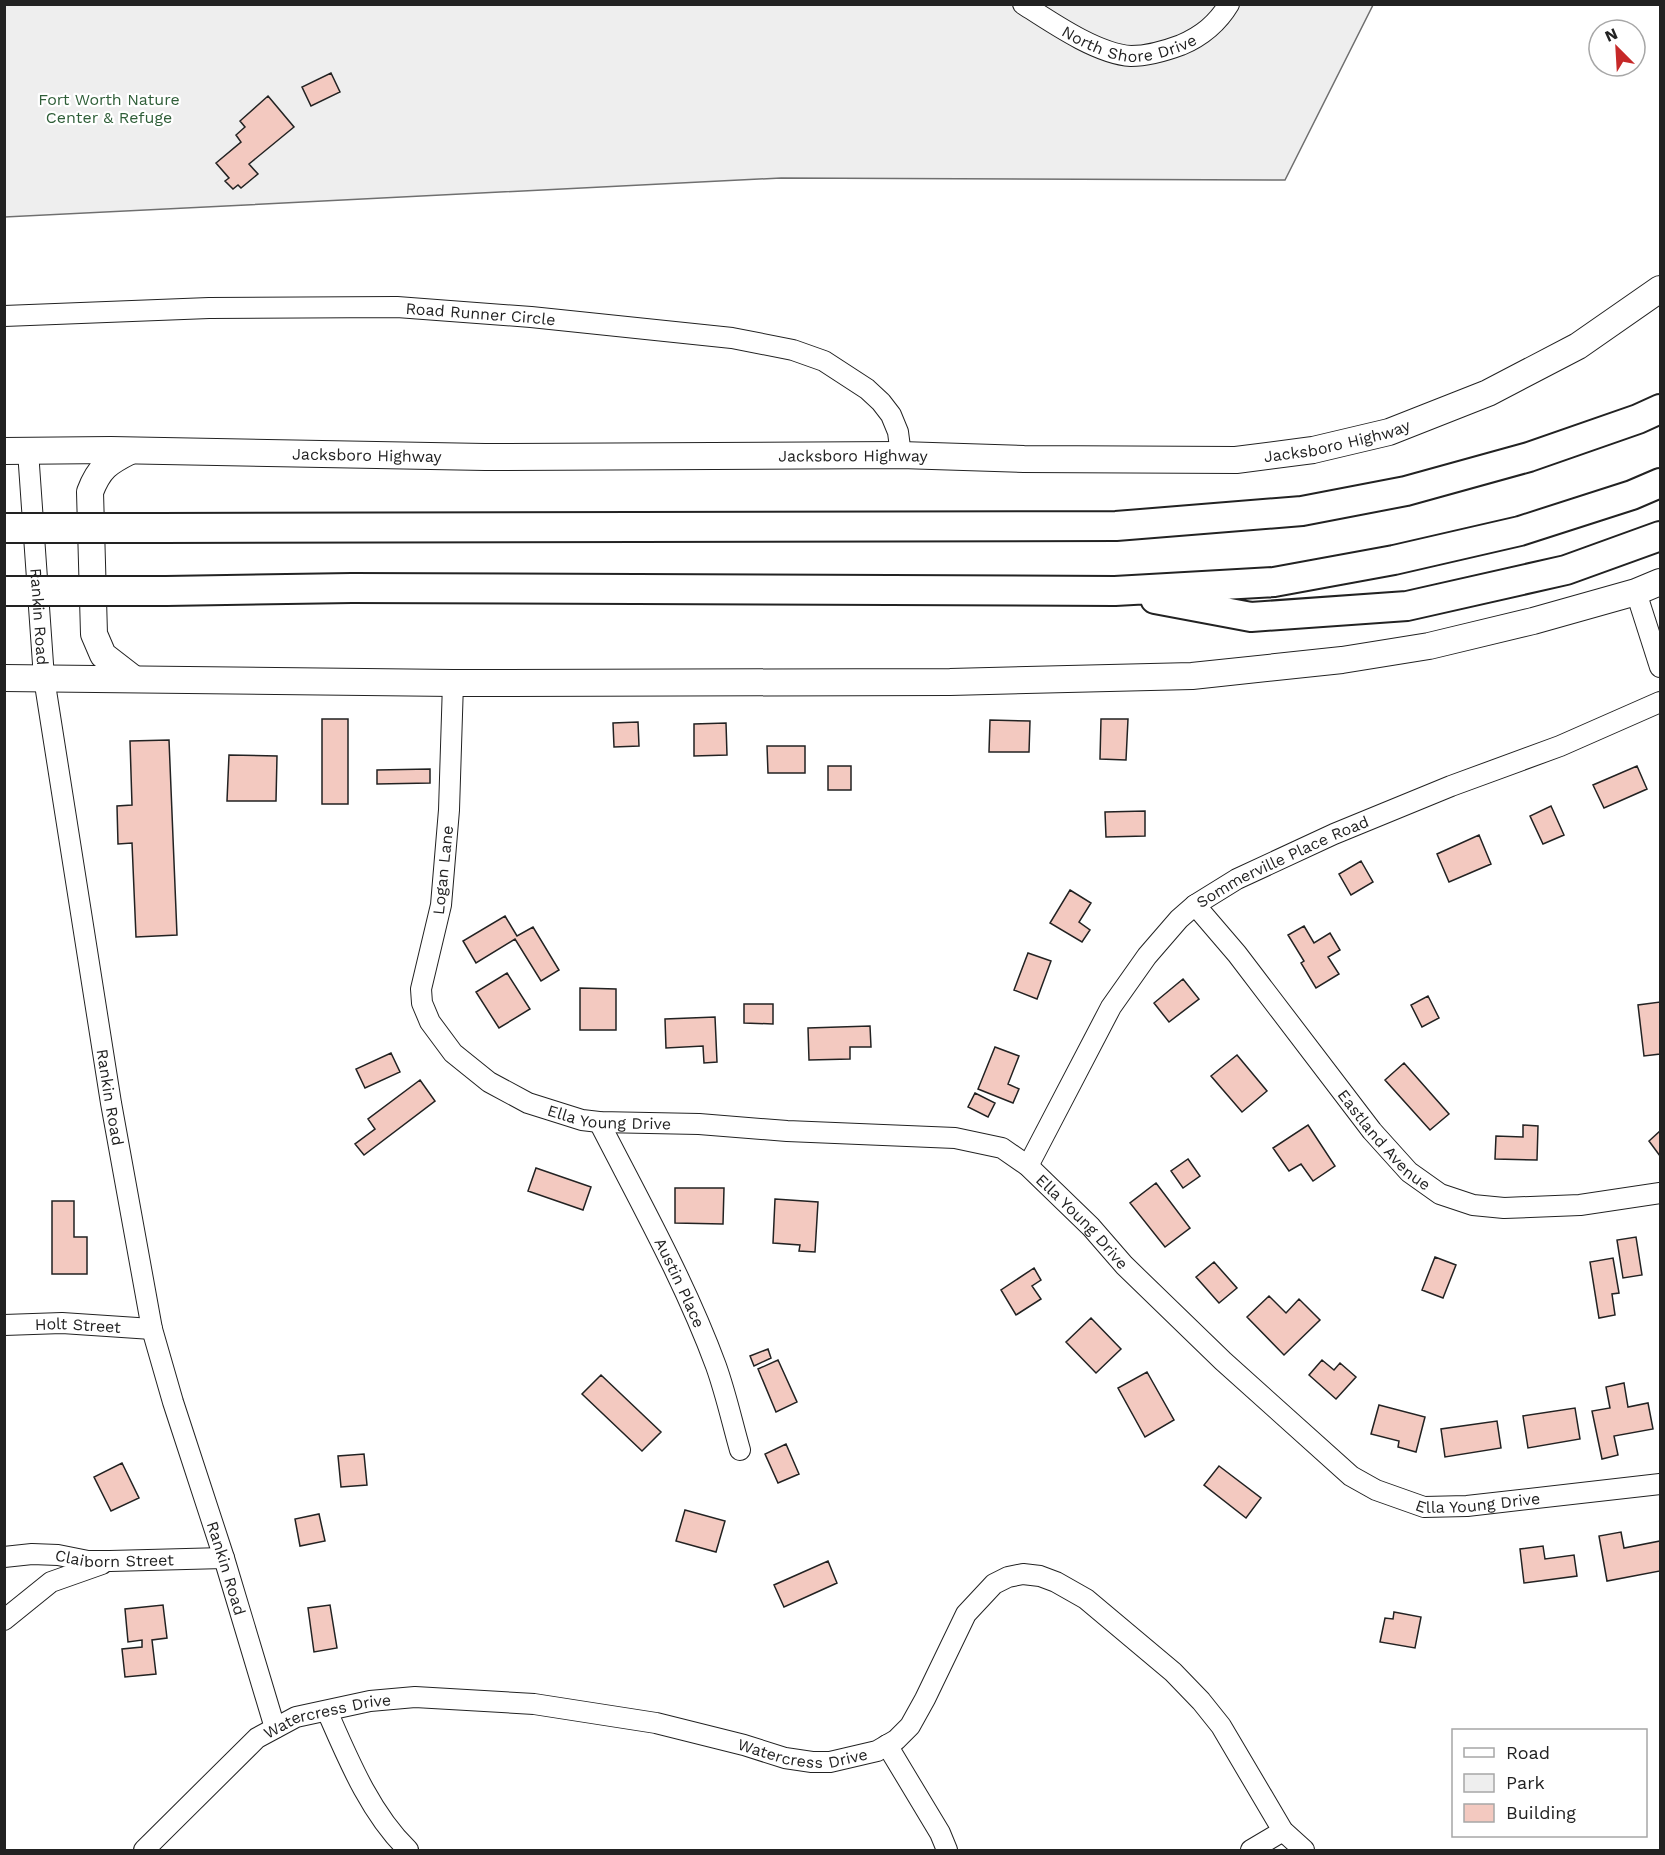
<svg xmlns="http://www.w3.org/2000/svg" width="1665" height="1855" font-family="'Work Sans',sans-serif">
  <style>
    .green { fill: #eee; stroke: #6f6f6f; stroke-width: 1.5 }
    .building { fill: #f3c9c0; stroke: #222; stroke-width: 1.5 }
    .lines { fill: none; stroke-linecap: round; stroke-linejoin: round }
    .minor-casing { stroke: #222; stroke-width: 22 }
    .major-casing { stroke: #222; stroke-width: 28 }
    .highway-casing { stroke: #222; stroke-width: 32 }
    .minor { stroke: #fff; stroke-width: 20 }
    .major { stroke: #fff; stroke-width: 26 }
    .highway { stroke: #fff; stroke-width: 28 }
    .highway-bridge-casing { stroke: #222; stroke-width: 32; stroke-linecap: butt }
    .highway-bridge { stroke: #fff; stroke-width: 28 }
    .labels { text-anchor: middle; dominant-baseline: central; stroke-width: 4.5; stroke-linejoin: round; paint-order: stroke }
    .street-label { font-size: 16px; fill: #222; stroke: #fff }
    .park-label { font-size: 16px; fill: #2f5e38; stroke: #fff }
  </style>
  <rect width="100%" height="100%" fill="#fff"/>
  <path class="green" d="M 5,5 L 1373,5 L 1285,180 L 781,178 L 5,217 Z"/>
  <path class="building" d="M 331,73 L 340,92 L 311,106 L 302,87 Z
    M 268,96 L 294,127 L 249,164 L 258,174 L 241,188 L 238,185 L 233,189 L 225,181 L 229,178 L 216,163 L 241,142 L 236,135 L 245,127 L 240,121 Z
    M 322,719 L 348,719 L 348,804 L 322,804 Z
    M 1101,719 L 1128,719 L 1126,760 L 1100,759 Z
    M 990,720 L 1030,721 L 1029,752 L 989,752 Z
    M 638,722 L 639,746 L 614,747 L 613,723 Z
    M 726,723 L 727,755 L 694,756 L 694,724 Z
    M 169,740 L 177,935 L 136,937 L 132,843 L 118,844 L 117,806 L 132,805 L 130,741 Z
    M 767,746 L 805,746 L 805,773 L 768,773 Z
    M 229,755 L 277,756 L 276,801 L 227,801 Z
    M 828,766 L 851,766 L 851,790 L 828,790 Z
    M 1637,766 L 1647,789 L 1604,808 L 1593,785 Z
    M 430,769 L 430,783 L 377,784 L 377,770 Z
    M 1551,806 L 1564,835 L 1543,844 L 1530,816 Z
    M 1145,811 L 1145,836 L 1106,837 L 1105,812 Z
    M 1479,835 L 1491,864 L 1449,882 L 1437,854 Z
    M 1361,861 L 1373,882 L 1351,895 L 1339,874 Z
    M 1070,890 L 1091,903 L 1079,922 L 1090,930 L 1082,942 L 1050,923 Z
    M 505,916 L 517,936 L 533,927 L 559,970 L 541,981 L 515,939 L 476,963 L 463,941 Z
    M 1304,926 L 1314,943 L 1330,933 L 1340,950 L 1328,957 L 1339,974 L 1316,988 L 1301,963 L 1304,961 L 1288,935 Z
    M 1028,953 L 1051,961 L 1037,999 L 1014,990 Z
    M 507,973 L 530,1009 L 499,1028 L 476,992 Z
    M 1183,979 L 1199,999 L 1169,1022 L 1154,1003 Z
    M 580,988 L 616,989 L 616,1030 L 580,1030 Z
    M 1428,996 L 1439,1018 L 1422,1027 L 1411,1005 Z
    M 1660,1002 L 1660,1054 L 1644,1056 L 1638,1005 Z
    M 744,1004 L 773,1004 L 773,1024 L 744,1023 Z
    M 715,1017 L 717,1062 L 704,1063 L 703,1046 L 666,1048 L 665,1019 Z
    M 870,1026 L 871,1047 L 850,1047 L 850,1059 L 809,1060 L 808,1028 Z
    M 995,1047 L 1019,1056 L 1008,1084 L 1019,1089 L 1013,1103 L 978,1089 Z
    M 391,1053 L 400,1072 L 365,1088 L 356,1069 Z
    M 1237,1055 L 1267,1091 L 1242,1112 L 1211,1076 Z
    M 1404,1063 L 1449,1114 L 1430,1130 L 1385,1080 Z
    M 420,1080 L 435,1101 L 364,1155 L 355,1144 L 375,1129 L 368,1119 Z
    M 975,1093 L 995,1103 L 988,1117 L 968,1107 Z
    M 1308,1125 L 1335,1166 L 1313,1181 L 1301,1164 L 1289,1171 L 1273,1148 Z
    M 1523,1125 L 1538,1126 L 1537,1160 L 1495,1159 L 1496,1136 L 1523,1137 Z
    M 1660,1131 L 1660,1156 L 1649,1141 Z
    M 1188,1159 L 1200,1176 L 1183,1188 L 1171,1171 Z
    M 536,1168 L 591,1187 L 583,1210 L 528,1191 Z
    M 1156,1183 L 1190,1228 L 1165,1247 L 1130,1203 Z
    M 675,1188 L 724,1188 L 723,1224 L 675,1223 Z
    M 775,1199 L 818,1202 L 815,1252 L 799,1251 L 800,1245 L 773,1243 Z
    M 52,1201 L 74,1201 L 74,1237 L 87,1237 L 87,1274 L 52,1274 Z
    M 1636,1237 L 1642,1275 L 1623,1278 L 1617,1240 Z
    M 1435,1257 L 1456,1265 L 1443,1298 L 1422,1290 Z
    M 1613,1258 L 1619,1293 L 1612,1294 L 1615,1315 L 1599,1318 L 1590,1262 Z
    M 1214,1262 L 1237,1288 L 1219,1303 L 1196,1277 Z
    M 1034,1268 L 1041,1280 L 1032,1286 L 1041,1299 L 1016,1315 L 1001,1290 Z
    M 1269,1296 L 1286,1313 L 1299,1299 L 1320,1320 L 1284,1355 L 1247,1317 Z
    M 1091,1318 L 1121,1349 L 1096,1373 L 1066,1342 Z
    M 768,1349 L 771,1358 L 754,1366 L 750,1356 Z
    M 778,1360 L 797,1402 L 776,1412 L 758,1369 Z
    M 1322,1360 L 1334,1370 L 1340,1363 L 1356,1377 L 1336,1399 L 1309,1375 Z
    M 1147,1372 L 1174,1420 L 1145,1437 L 1118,1388 Z
    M 601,1375 L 661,1432 L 642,1451 L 582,1394 Z
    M 1624,1383 L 1628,1407 L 1648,1403 L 1653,1429 L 1614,1436 L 1618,1455 L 1602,1459 L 1592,1411 L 1610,1408 L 1606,1387 Z
    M 1379,1405 L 1425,1417 L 1416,1452 L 1398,1447 L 1399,1441 L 1371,1434 Z
    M 1575,1408 L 1580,1439 L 1528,1448 L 1523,1416 Z
    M 1497,1421 L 1501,1448 L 1445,1457 L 1441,1429 Z
    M 786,1444 L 799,1474 L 778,1483 L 765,1454 Z
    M 364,1454 L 367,1485 L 341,1487 L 338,1456 Z
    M 122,1463 L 139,1498 L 111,1511 L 94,1477 Z
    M 1219,1466 L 1261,1498 L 1246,1518 L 1204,1485 Z
    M 685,1510 L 725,1521 L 716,1552 L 676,1541 Z
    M 319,1514 L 325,1541 L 300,1546 L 295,1519 Z
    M 1621,1532 L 1624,1548 L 1660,1541 L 1660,1571 L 1607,1581 L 1599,1536 Z
    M 1543,1546 L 1545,1559 L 1574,1555 L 1577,1576 L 1524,1583 L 1520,1549 Z
    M 828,1561 L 837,1583 L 784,1607 L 774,1585 Z
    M 163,1605 L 167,1638 L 152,1640 L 156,1674 L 125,1677 L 122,1649 L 142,1647 L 142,1640 L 128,1642 L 125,1609 Z
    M 330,1605 L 337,1648 L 314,1652 L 308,1608 Z
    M 1394,1612 L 1421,1617 L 1415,1648 L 1380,1642 L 1385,1618 L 1393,1619 Z"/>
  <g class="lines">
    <defs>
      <g id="minor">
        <path id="s1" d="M 1023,4 C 1051,22 1097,54 1131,56 C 1148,56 1165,51 1181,45 C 1202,36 1217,24 1229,4"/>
        <path id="s2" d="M 4,316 L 209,308 L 397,307 L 531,317 L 732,338 L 793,350 L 824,361 L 867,389 L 881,402 L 891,415 L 898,432 L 901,455"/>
        <path id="s3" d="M 28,451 L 44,678 L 111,1103 L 152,1329 L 173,1402 L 224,1558 L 275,1728"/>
        <path d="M 1636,592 L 1660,667"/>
        <path id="s4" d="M 453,683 L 449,810 L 441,905 L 421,989 L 422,1003 L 430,1022 L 453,1053 L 489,1082 L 528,1103 L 582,1120 L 599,1122 L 699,1124 L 787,1131 L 955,1138 L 1002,1148 L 1028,1166 L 1091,1227 L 1124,1265 L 1223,1361 L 1351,1476 L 1376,1490 L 1424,1507 L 1467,1506 L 1660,1484"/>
        <path id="s5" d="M 1195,905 L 1237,954 L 1372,1131 L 1409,1172 L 1440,1194 L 1473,1205 L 1504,1208 L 1580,1205 L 1660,1193"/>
        <path id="s6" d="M 599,1122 C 640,1202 685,1282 716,1366 C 726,1394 732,1422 740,1450"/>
        <path id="s7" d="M 1028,1166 L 1111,1007 L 1147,956 L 1179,919 L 1195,905 L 1237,879 L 1334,834 L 1451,786 L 1560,746 L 1660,702"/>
        <path id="s8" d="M 4,1325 L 62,1323 L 152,1329"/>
        <path id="s9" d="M 4,1557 L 32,1554 L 58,1555 L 88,1561 L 110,1561 L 224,1558"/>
        <path d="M 4,1620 L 51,1582 L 102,1564"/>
        <path d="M 327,1711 C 348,1759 370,1813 408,1850"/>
        <path d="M 887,1745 L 940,1833 L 947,1850"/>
        <path id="s10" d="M 144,1850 L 257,1738 L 296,1717 L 370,1701 L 415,1697 L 534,1704 L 656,1723 L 744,1745 L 785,1758 L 812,1762 L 830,1762 L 877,1751 L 896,1740 L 910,1726 L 925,1699 L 966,1614 L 994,1584 L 1008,1577 L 1023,1574 L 1040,1576 L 1056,1582 L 1086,1599 L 1173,1672 L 1201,1701 L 1221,1726 L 1283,1831 L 1304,1850"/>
        <path d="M 1251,1850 L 1283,1831"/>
      </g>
      <g id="major">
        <path id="s11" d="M 4,451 L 111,450 L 485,457 L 901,455 L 1024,459 L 1236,460 L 1313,450 L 1389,432 L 1488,393 L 1578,346 L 1660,289"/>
        <path d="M 130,451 C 108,462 99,468 90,492 L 94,634 L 103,655 L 134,679"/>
        <path d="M 4,678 L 453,683 L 950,682 L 1192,676 L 1342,660 L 1429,646 L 1533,621 L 1636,592 L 1660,582"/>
      </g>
      <path id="highway" d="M 159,528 L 1116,526 L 1302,511 L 1406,491 L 1529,457 L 1638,419 L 1660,409
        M 166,591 L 352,588 L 1115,591 L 1274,582 L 1394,560 L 1520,531 L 1632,495 L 1660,483
        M 1155,599 L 1251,617 L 1407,606 L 1566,570 L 1660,536"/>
    </defs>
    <use href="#minor" class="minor-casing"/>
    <use href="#major" class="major-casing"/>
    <use href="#highway" class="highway-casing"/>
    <use href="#minor" class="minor"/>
    <use href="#major" class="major"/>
    <use href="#highway" class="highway"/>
    <defs>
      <path id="highway-bridge" d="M 4,528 L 159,528
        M 4,591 L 166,591"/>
    </defs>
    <use href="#highway-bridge" class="highway-bridge-casing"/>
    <use href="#highway-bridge" class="highway-bridge"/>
  </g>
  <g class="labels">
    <g class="street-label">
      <text stroke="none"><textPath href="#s1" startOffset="118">North Shore Drive</textPath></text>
      <text stroke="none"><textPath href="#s2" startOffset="477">Road Runner Circle</textPath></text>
      <text stroke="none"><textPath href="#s11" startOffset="1335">Jacksboro Highway</textPath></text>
      <text stroke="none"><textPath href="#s11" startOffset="363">Jacksboro Highway</textPath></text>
      <text stroke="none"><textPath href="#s11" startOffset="849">Jacksboro Highway</textPath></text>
      <text stroke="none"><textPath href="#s3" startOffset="166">Rankin Road</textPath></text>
      <text stroke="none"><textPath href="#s7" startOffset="410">Sommerville Place Road</textPath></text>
      <text transform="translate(443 870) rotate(-84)">Logan Lane</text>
      <text stroke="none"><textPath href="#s3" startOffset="652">Rankin Road</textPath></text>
      <text stroke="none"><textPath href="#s4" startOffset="556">Ella Young Drive</textPath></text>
      <text stroke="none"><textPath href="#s5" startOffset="302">Eastland Avenue</textPath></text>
      <text stroke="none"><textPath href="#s4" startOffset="1060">Ella Young Drive</textPath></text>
      <text stroke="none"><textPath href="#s6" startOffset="180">Austin Place</textPath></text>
      <text stroke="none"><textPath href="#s8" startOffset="74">Holt Street</textPath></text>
      <text stroke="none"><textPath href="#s4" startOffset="1564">Ella Young Drive</textPath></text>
      <text stroke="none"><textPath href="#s9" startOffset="111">Claiborn Street</textPath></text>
      <text stroke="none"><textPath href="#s3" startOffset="1138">Rankin Road</textPath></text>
      <text stroke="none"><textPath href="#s10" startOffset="234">Watercress Drive</textPath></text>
      <text stroke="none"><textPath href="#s10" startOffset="718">Watercress Drive</textPath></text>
    </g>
    <g class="park-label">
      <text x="109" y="99">Fort Worth Nature<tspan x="109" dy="18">Center &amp; Refuge</tspan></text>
    </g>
  </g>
  <rect width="1665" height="1855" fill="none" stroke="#222222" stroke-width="12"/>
  <rect x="1452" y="1729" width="195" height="108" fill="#ffffff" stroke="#a7a7a7" stroke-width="1.5"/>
  <rect x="1464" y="1748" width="30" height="9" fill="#ffffff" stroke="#a7a7a7" stroke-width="1.5"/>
  <text x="1506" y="1759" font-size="18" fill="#222222">Road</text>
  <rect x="1464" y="1774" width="30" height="18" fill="#eeeeee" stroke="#a7a7a7" stroke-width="1.5"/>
  <text x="1506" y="1789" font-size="18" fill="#222222">Park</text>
  <rect x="1464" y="1804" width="30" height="18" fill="#f3c9c0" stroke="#a7a7a7" stroke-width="1.5"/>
  <text x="1506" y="1819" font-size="18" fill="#222222">Building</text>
  <g transform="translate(1617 48) rotate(336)"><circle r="28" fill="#ffffff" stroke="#a7a7a7" stroke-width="1.5"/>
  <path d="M0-4.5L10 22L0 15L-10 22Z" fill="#c62828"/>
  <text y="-9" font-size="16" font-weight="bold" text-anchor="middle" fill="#222222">N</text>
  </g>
</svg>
